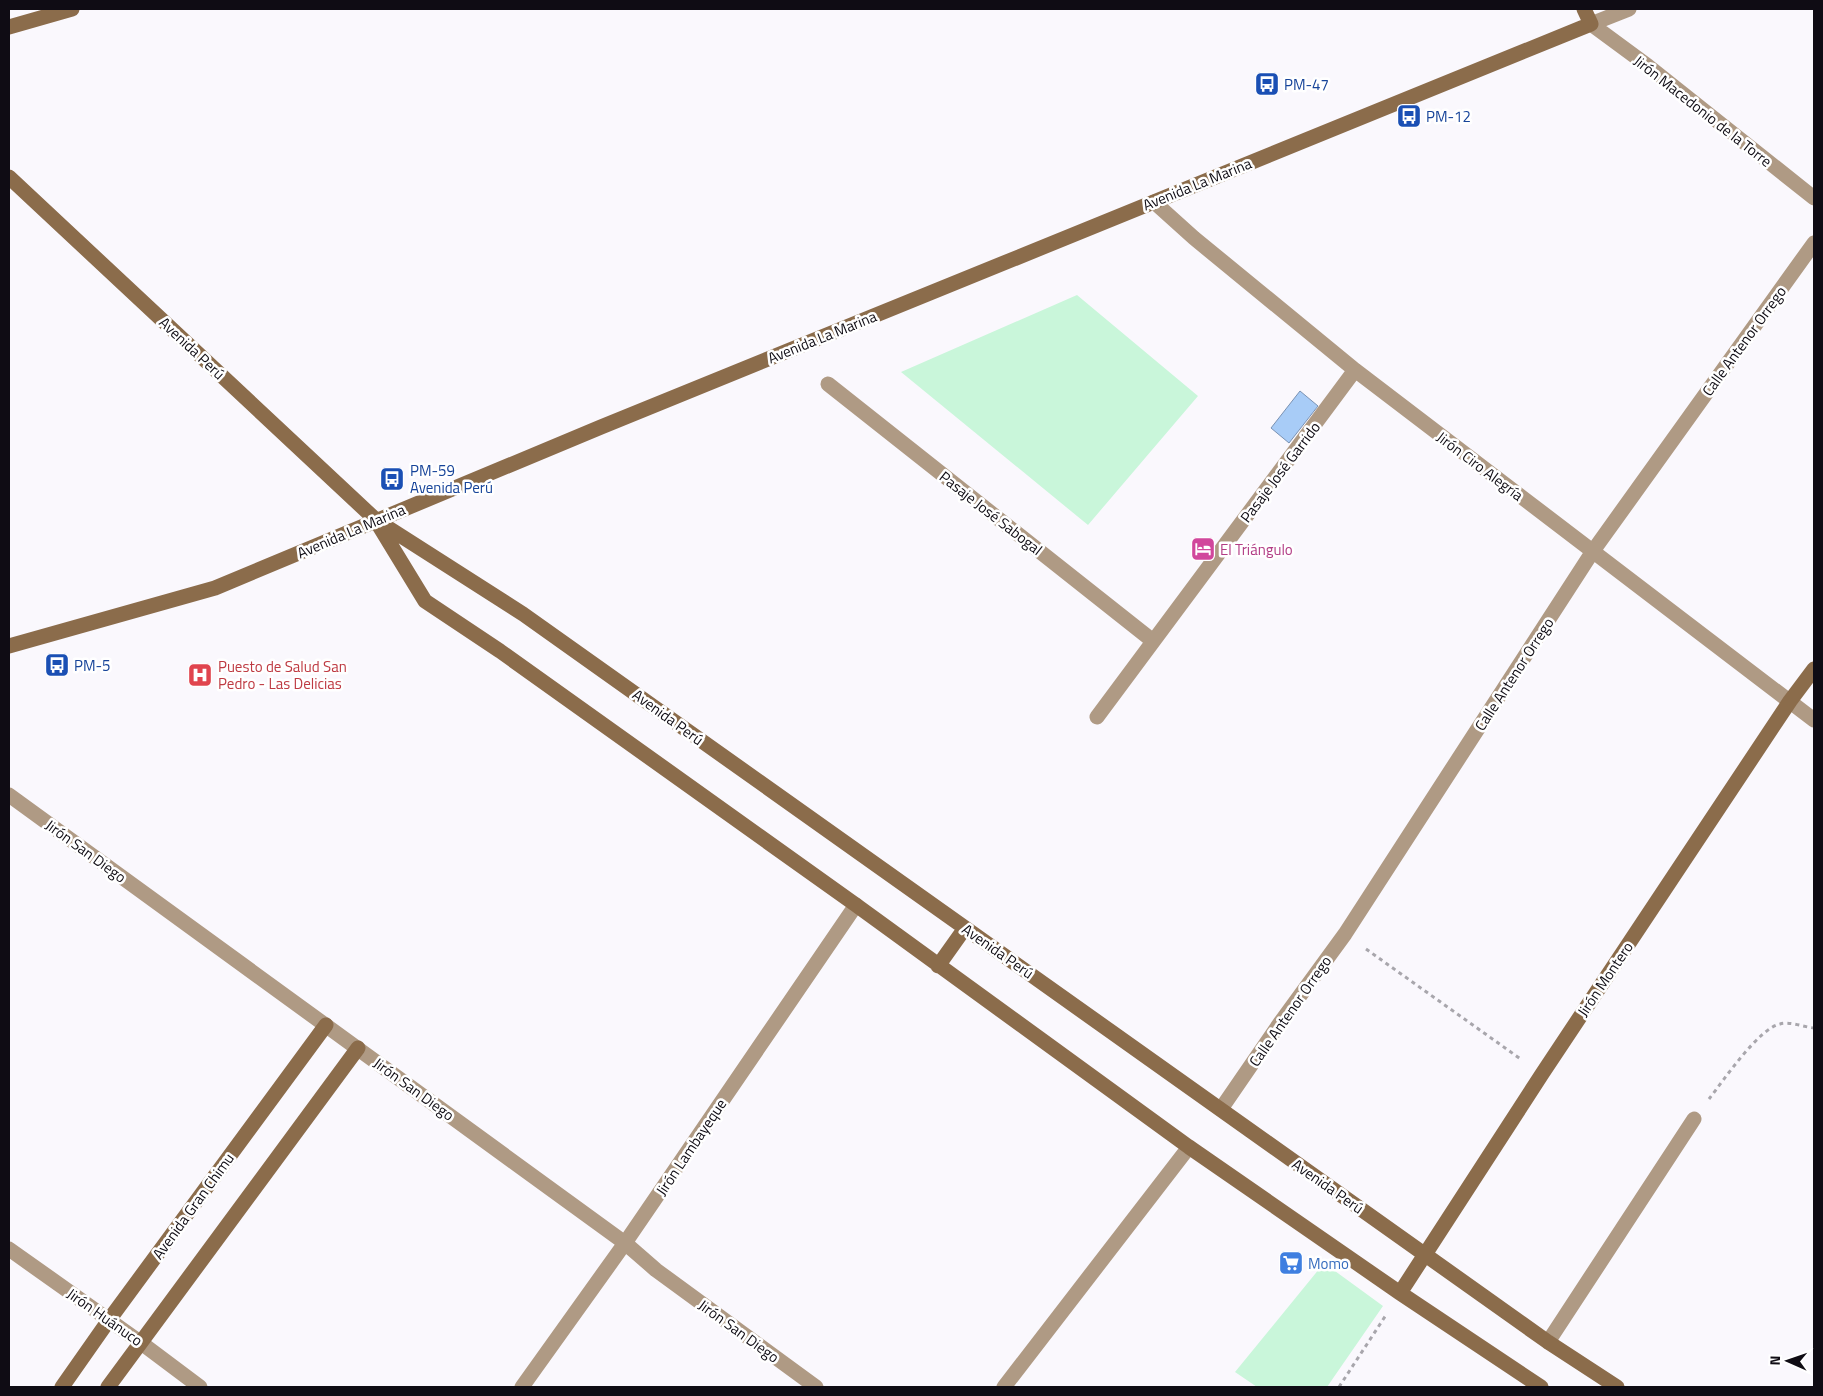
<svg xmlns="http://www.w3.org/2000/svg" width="1823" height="1396" font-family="'Titillium Web',sans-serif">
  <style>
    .green { fill: #c9f6da }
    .water { fill: #a8ccf7; stroke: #7a92b3 }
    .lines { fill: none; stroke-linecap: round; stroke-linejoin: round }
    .path { stroke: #a8a6ac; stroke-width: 3; stroke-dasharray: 4 4; stroke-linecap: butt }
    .street { stroke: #af9a84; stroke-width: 15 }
    .secondary { stroke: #8b6c4b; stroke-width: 15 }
    .labels { text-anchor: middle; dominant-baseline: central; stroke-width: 5; stroke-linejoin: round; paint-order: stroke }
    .transit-label { font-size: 15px; fill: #164399; stroke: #fff; text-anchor: start }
    .street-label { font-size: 15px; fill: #0f0c14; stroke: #fff }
    .hotel-label { font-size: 15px; fill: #b23c85; stroke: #fff; text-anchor: start }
    .health-label { font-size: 15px; fill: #be3a42; stroke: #fff; text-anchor: start }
    .shop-label { font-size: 15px; fill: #366cbe; stroke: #fff; text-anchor: start }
  </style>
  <rect width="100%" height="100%" fill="#faf8fd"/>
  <path class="green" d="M 1077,295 L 1198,396 L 1088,525 L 901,372 Z
    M 1324,1263 L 1383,1306 L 1327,1387 L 1257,1387 L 1235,1372 Z"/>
  <path class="water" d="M 1300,391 L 1318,406 L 1289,443 L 1271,428 Z"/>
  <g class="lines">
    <path class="path" d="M 1366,949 L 1522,1060
      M 1709,1099 C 1723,1081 1759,1028 1780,1024 C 1789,1021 1804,1027 1814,1028
      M 1339,1387 L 1386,1315"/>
    <path class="street" d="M 1591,24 L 1648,66 L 1814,198
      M 1591,24 L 1629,9
      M 1154,202 L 1194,238 L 1355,370 L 1814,720
      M 828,384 L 1153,641
      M 1097,717 L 1355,370
      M 9,795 L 625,1243 L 656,1270 L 816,1387
      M 1221,1109 L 1280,1023 L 1345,934 L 1593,551 L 1814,243
      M 9,1249 L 140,1342 L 200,1387
      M 1548,1342 L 1694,1119
      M 522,1387 L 625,1243 L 856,905
      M 1004,1387 L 1189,1147"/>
    <path class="secondary" d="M 9,27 L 72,9
      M 9,177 L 376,520 L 523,614 L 1548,1342 L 1617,1387
      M 378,524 L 425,601 L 500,651 L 856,905 L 1189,1147 L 1400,1293 L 1541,1387
      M 9,646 L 215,588 L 601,427 L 1591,24 L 1584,9
      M 938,966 L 965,928
      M 1400,1293 L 1542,1074 L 1790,701 L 1814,669
      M 62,1387 L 109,1320 L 326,1025
      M 108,1387 L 358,1048"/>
  </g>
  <defs>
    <symbol id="bus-square" viewBox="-11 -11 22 22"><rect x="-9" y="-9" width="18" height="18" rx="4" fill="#1a4fb4" stroke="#fff"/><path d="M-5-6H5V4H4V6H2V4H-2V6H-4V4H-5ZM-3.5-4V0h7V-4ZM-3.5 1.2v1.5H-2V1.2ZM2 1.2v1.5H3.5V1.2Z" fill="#fff"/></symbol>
    <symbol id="hotel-square" viewBox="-11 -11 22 22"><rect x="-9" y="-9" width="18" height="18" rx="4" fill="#d1479c" stroke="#fff"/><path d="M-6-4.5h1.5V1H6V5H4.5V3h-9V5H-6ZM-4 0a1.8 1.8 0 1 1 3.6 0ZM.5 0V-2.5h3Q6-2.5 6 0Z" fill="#fff"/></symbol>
    <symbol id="hospital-square" viewBox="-11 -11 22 22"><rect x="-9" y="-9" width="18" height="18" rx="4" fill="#e0444e" stroke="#fff"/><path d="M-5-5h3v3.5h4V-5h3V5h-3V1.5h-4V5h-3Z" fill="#fff"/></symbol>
    <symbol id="supermarket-square" viewBox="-11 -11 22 22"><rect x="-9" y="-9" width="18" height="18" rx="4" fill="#3f7fe0" stroke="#fff"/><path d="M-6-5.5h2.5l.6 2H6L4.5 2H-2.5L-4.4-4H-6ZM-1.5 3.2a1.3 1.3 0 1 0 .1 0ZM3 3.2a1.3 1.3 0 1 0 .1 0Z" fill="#fff"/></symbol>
  </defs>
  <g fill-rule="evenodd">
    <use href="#bus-square" x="1253" y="70" width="28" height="28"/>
    <use href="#bus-square" x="1395" y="102" width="28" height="28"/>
    <use href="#bus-square" x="378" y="465" width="28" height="28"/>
    <use href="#hotel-square" x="1189" y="535" width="28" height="28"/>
    <use href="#bus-square" x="43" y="651" width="28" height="28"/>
    <use href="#hospital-square" x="186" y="661" width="28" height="28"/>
    <use href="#supermarket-square" x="1277" y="1249" width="28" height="28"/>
  </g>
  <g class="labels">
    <g class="transit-label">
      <text x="1284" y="84">PM-47</text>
      <text x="1426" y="116">PM-12</text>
      <text x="410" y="470">PM-59<tspan x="410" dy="17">Avenida Perú</tspan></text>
      <text x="74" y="665">PM-5</text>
    </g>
    <g class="street-label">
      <text transform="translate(1703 111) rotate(38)">Jirón Macedonio de la Torre</text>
      <text transform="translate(1197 184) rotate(-22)">Avenida La Marina</text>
      <text transform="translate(822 337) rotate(-22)">Avenida La Marina</text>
      <text transform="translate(1744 341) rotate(-54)">Calle Antenor Orrego</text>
      <text transform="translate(192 348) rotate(43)">Avenida Perú</text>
      <text transform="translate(1480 466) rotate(37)">Jirón Ciro Alegría</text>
      <text transform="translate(1280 472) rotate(-53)">Pasaje José Garrido</text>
      <text transform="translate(991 513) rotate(38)">Pasaje José Sabogal</text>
      <text transform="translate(351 531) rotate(-23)">Avenida La Marina</text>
      <text transform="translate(1514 674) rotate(-57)">Calle Antenor Orrego</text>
      <text transform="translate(668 717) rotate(36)">Avenida Perú</text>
      <text transform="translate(86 851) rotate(36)">Jirón San Diego</text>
      <text transform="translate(998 951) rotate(35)">Avenida Perú</text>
      <text transform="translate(1605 979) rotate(-56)">Jirón Montero</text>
      <text transform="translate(1290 1011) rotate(-55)">Calle Antenor Orrego</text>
      <text transform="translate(414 1089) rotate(36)">Jirón San Diego</text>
      <text transform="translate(691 1147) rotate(-56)">Jirón Lambayeque</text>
      <text transform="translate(1328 1186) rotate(35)">Avenida Perú</text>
      <text transform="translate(193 1206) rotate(-54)">Avenida Gran Chimu</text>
      <text transform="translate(105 1317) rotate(35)">Jirón Huánuco</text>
      <text transform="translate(739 1331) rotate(36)">Jirón San Diego</text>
    </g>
    <g class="hotel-label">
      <text x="1220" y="549">El Triángulo</text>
    </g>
    <g class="health-label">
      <text x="218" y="666">Puesto de Salud San<tspan x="218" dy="17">Pedro - Las Delicias</tspan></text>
    </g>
    <g class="shop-label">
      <text x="1308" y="1263">Momo</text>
    </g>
  </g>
  <rect width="1823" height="1396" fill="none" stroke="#0f0c14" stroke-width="20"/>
  <g transform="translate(1788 1361) rotate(272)" stroke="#ffffff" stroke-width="4" paint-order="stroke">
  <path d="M0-4L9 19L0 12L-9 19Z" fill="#0f0c14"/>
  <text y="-8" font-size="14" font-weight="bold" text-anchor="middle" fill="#0f0c14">N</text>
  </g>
</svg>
